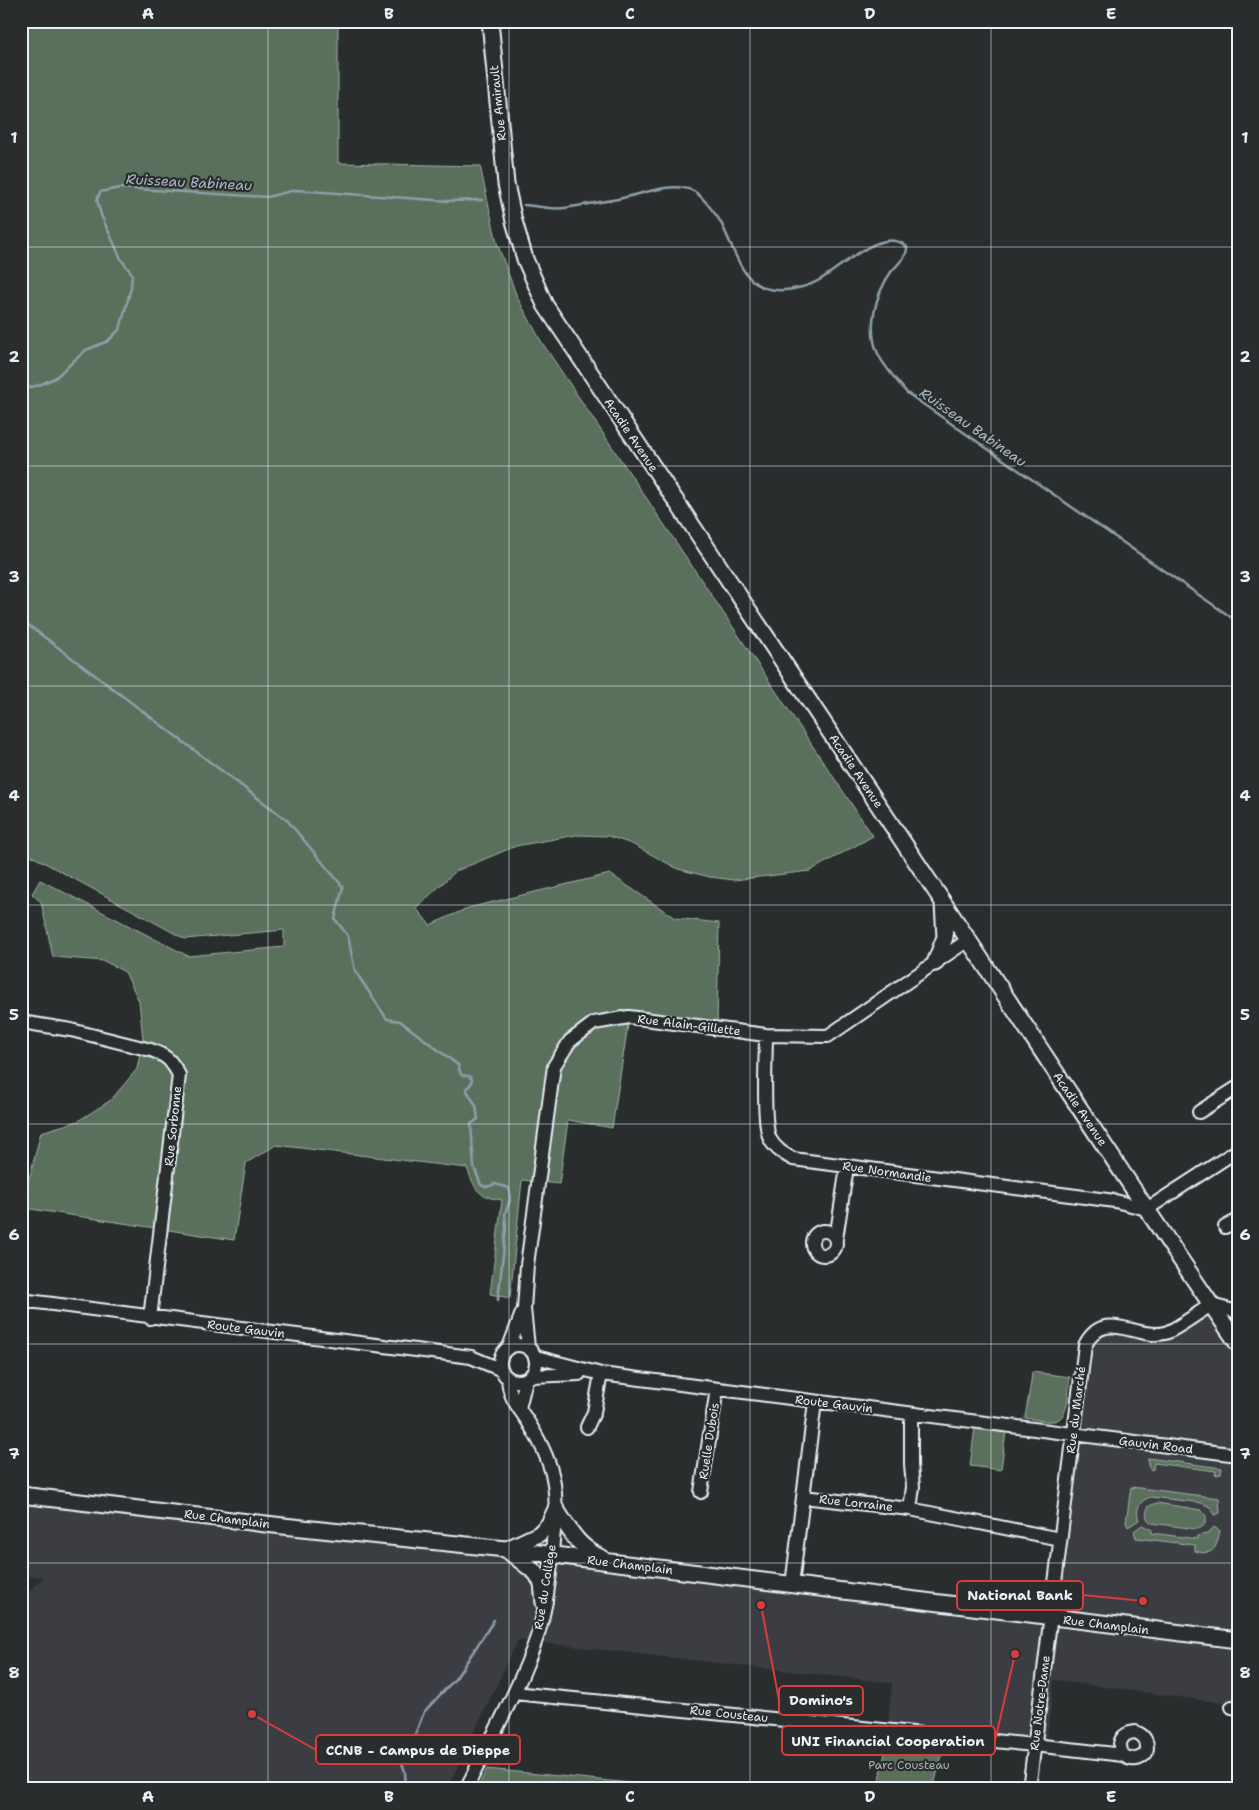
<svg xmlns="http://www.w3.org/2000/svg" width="1259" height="1810" font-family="'Shantell Sans',sans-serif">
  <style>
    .built { fill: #3b3d43 }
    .green { fill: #5a705b; stroke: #a1b0aa }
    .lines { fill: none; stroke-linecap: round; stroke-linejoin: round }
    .stream { stroke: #8d9fa9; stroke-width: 2.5 }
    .minor-casing { stroke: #e8f1f8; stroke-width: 16 }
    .major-casing { stroke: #e8f1f8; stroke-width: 19 }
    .minor { stroke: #2a2d2e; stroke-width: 12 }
    .major { stroke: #2a2d2e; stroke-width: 15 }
    .grid { fill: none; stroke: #e8f1f8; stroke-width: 1; stroke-opacity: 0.55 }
    .labels { text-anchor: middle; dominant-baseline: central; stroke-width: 4.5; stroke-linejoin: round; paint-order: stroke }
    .street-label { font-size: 12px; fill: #e8f1f8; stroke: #2a2d2e }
    .park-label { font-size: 12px; fill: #a8b7b1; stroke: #2a2d2e }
    .water-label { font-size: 14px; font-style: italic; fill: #acbac4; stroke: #2a2d2e }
    .leader { fill: none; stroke: #d83c3d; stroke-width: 2 }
    .callout-dot { fill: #d83c3d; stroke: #2a2d2e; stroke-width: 2 }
    .callout { fill: #2a2d2e; stroke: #d83c3d; stroke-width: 2 }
    .callout-label { font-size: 14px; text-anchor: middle; font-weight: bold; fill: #e8f1f8 }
    .neatline { fill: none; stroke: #e8f1f8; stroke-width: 2 }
    .grid-label { font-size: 16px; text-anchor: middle; font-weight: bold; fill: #e8f1f8 }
  </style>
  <rect width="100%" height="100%" fill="#2a2d2e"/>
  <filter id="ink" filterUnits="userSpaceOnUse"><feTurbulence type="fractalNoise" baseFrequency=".02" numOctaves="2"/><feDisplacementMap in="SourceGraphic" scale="10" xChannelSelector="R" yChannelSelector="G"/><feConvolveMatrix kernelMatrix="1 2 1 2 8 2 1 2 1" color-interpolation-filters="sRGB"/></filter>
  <g filter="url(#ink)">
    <path class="built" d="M 1211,1305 L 1238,1344 L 1238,1705 L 1054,1680 L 1045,1752 L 887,1734 L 892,1683 L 518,1640 L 447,1789 L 21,1789 L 21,1600 L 44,1577 L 21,1575 L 21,1502 L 506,1549 L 1050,1618 L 1084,1351 L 1103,1327 L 1155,1334 Z"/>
    <path class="green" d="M 21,21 L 338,21 L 338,163 L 480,166 L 497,243 L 517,297 L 541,341 L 873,836 L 810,871 L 734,880 L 710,877 L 678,869 L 632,844 L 608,836 L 576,835 L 516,846 L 456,871 L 416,908 L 430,925 L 468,908 L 610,874 L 675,918 L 719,923 L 717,1029 L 629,1018 L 612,1128 L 568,1120 L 559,1184 L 522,1180 L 510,1298 L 490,1294 L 502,1200 C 477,1197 475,1189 467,1168 L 276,1145 L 246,1163 L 234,1240 L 24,1208 L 28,1183 L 41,1132 L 78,1121 L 111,1100 L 137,1069 L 143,1039 L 139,1001 L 125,972 L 104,961 L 53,957 L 41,902 L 32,894 L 40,880 L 188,956 L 284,947 L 284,930 L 185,939 L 21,850 Z
      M 1032,1372 L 1070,1377 C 1068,1390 1070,1420 1053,1421 C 1044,1422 1034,1419 1025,1418 C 1027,1402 1031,1388 1032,1372 Z
      M 975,1427 L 1006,1431 L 1001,1470 L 970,1466 Z
      M 1148,1458 L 1222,1468 L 1221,1474 L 1215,1475 L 1216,1471 L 1154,1463 L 1153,1469 L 1151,1470 L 1148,1466 Z
      M 1131,1487 L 1219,1498 L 1220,1513 L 1215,1515 L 1210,1507 L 1202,1503 L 1151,1497 C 1140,1500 1135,1509 1139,1520 L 1128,1527 L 1126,1523 Z
      M 1157,1503 L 1201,1510 L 1206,1516 C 1207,1524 1203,1528 1196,1529 L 1152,1523 C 1145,1519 1145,1512 1149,1506 Z
      M 1142,1525 L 1152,1530 L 1152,1533 L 1197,1539 L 1197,1536 L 1207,1534 L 1214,1527 L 1220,1531 C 1216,1547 1215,1557 1195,1551 L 1195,1545 L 1136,1538 L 1134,1531 Z
      M 888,1737 L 944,1747 L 933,1789 L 878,1789 Z
      M 487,1769 L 682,1788 L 692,1789 L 477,1789 Z"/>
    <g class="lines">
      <path class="stream" d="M 524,205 C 537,206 552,210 565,208 C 583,205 600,202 618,199 C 639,195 668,183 689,189 C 698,192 703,199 709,206 C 713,211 717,216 720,221 C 735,247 740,289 777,290 C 791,291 810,286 821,279 C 841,268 884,224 907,247 C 908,257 897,264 891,272 C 875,295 866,330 879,356 C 886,369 898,382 907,393 L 1238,622
        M 21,390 L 39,385 L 55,378 L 86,350 L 108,341 L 120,329 L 131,288 L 132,274 L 121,259 L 101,215 L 97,200 L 100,192 L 120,188 L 267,197 L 295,190 L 448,201 L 482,200
        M 21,573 L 27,583 L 21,592
        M 21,593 L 23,621 L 287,820 L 343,887 L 335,919 L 348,936 L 355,971 L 387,1019 L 400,1021 L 458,1065 L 461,1075 L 469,1076 L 472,1079 L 471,1084 L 466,1089 L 476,1106 L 478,1119 L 471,1124 L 474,1167 L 481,1185 L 487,1187 L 495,1184 L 509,1188 L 510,1200 L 505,1214 L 506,1228 L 498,1300
        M 406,1789 L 405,1772 L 400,1756 L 412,1742 L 424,1712 L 456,1678 L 494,1620"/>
      <defs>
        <path id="minor" d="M 21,1022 L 71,1030 L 151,1050 C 167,1056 171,1060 179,1075 L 150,1318
          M 766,1035 C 766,1056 762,1123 770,1139 C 775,1149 784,1154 793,1159 L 1115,1201 L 1147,1209 L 1238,1150
          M 1199,1112 L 1238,1087
          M 1225,1227 L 1238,1220
          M812 1243a12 12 0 1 1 24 0a12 12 0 1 1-24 0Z
          M 836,1239 L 847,1167
          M 21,1300 L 471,1357 L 502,1370
          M 21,1317 L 24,1301
          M500 1363a18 18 0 1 1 36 0a18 18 0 1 1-36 0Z
          M 509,1347 L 522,1313
          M 528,1347 L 524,1309 L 527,1265 L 554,1066 L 570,1041 L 594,1023 L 629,1017 L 766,1035 L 828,1036 L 968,940
          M 536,1357 L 601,1374 L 1238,1455
          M 532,1376 L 579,1374
          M 519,1408 L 526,1380
          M 587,1427 L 594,1412 L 601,1374
          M 701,1492 L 717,1389
          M 803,1497 L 910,1509 L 913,1487 L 911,1464 L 911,1414
          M 910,1509 L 1060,1539
          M 792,1585 L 815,1402
          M 514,1693 L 1034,1745 L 1123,1755 C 1131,1761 1139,1761 1146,1753 C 1149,1743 1145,1735 1135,1732 C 1122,1733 1116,1743 1123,1755
          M 1232,1707 L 1238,1708
          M 466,1789 C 491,1738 520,1688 538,1634 C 546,1608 551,1569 553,1541 C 555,1522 557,1503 554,1484 C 551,1463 541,1443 530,1425 C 520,1408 509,1400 508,1378
          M 1029,1789 L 1085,1345 C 1105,1307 1135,1340 1165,1333 C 1176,1330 1199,1312 1211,1305 L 1238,1312"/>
        <path id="major" d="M 490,21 L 506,184 L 514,221 L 525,259 L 545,305 C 683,512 822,719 959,926 C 1052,1066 1143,1206 1238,1344
          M 935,963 L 945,937 L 943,904
          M 21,1495 L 283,1526 L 506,1549 L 1238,1640
          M 556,1509 C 570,1531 578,1547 602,1558
          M 507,1549 L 539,1534 L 549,1524 L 556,1509
          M 507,1550 L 536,1573 L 542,1583 L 544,1603"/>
      </defs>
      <use href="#minor" class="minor-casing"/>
      <use href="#major" class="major-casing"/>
      <use href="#minor" class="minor"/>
      <use href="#major" class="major"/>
    </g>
  </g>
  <path class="grid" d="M 268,21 L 268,1789M 509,21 L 509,1789M 750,21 L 750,1789M 991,21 L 991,1789M 21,247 L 1238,247M 21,466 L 1238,466M 21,686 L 1238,686M 21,905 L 1238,905M 21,1124 L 1238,1124M 21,1344 L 1238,1344M 21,1563 L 1238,1563"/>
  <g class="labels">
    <g class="street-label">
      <text transform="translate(498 103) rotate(-96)">Rue Amirault</text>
      <text transform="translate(631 435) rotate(56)">Acadie Avenue</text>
      <text transform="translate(856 771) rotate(56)">Acadie Avenue</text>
      <text transform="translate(689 1025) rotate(7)">Rue Alain-Gillette</text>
      <text transform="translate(1080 1109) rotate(56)">Acadie Avenue</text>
      <text transform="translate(173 1126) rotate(-84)">Rue Sorbonne</text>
      <text transform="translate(887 1172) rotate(8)">Rue Normandie</text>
      <text transform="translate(246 1329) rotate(7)">Route Gauvin</text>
      <text transform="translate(834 1404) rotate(7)">Route Gauvin</text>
      <text transform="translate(1076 1410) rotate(-83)">Rue du Marché</text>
      <text transform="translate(709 1441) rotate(-81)">Ruelle Dubois</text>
      <text transform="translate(1156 1445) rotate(7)">Gauvin Road</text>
      <text transform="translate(856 1503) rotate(6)">Rue Lorraine</text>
      <text transform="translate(227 1519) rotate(7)">Rue Champlain</text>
      <text transform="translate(630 1565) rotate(7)">Rue Champlain</text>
      <text transform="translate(545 1587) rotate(-81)">Rue du Collège</text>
      <text transform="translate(1106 1625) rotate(7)">Rue Champlain</text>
      <text transform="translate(1040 1703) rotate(-83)">Rue Notre-Dame</text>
      <text transform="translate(729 1714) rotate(6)">Rue Cousteau</text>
    </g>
    <g class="park-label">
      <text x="909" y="1765">Parc Cousteau</text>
    </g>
    <g class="water-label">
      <text transform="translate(189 182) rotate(3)">Ruisseau Babineau</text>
      <text transform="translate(973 427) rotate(35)">Ruisseau Babineau</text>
    </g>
  </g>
  <path class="leader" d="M1143 1601L1083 1595M761 1605L779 1700M1015 1654L995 1741M252 1714L316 1750"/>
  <g class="callout-dot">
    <circle cx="1143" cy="1601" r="5"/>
    <circle cx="761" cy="1605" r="5"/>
    <circle cx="1015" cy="1654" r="5"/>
    <circle cx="252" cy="1714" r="5"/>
  </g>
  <g class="callout">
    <rect x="957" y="1581" width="126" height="29" rx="5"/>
    <rect x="779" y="1686" width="84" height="29" rx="5"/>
    <rect x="782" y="1726" width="213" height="29" rx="5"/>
    <rect x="316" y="1735" width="204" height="29" rx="5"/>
  </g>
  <g class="callout-label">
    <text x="1020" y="1600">National Bank</text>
    <text x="821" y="1705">Domino's</text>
    <text x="888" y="1746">UNI Financial Cooperation</text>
    <text x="418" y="1755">CCNB - Campus de Dieppe</text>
  </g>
  <rect width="1259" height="1810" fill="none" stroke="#2a2d2e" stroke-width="55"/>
  <rect x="28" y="28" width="1204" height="1754" class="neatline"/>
  <g class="grid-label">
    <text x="148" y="19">A</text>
    <text x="389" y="19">B</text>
    <text x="630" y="19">C</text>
    <text x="870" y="19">D</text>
    <text x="1111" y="19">E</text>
    <text x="14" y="143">1</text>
    <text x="1245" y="143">1</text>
    <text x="14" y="362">2</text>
    <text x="1245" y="362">2</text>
    <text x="14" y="582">3</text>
    <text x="1245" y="582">3</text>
    <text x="14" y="801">4</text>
    <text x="1245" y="801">4</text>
    <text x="14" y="1020">5</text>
    <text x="1245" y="1020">5</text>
    <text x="14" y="1240">6</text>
    <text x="1245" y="1240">6</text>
    <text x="14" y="1459">7</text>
    <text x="1245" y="1459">7</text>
    <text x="14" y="1678">8</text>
    <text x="1245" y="1678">8</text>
    <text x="148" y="1802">A</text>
    <text x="389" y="1802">B</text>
    <text x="630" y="1802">C</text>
    <text x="870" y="1802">D</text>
    <text x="1111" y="1802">E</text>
  </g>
</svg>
